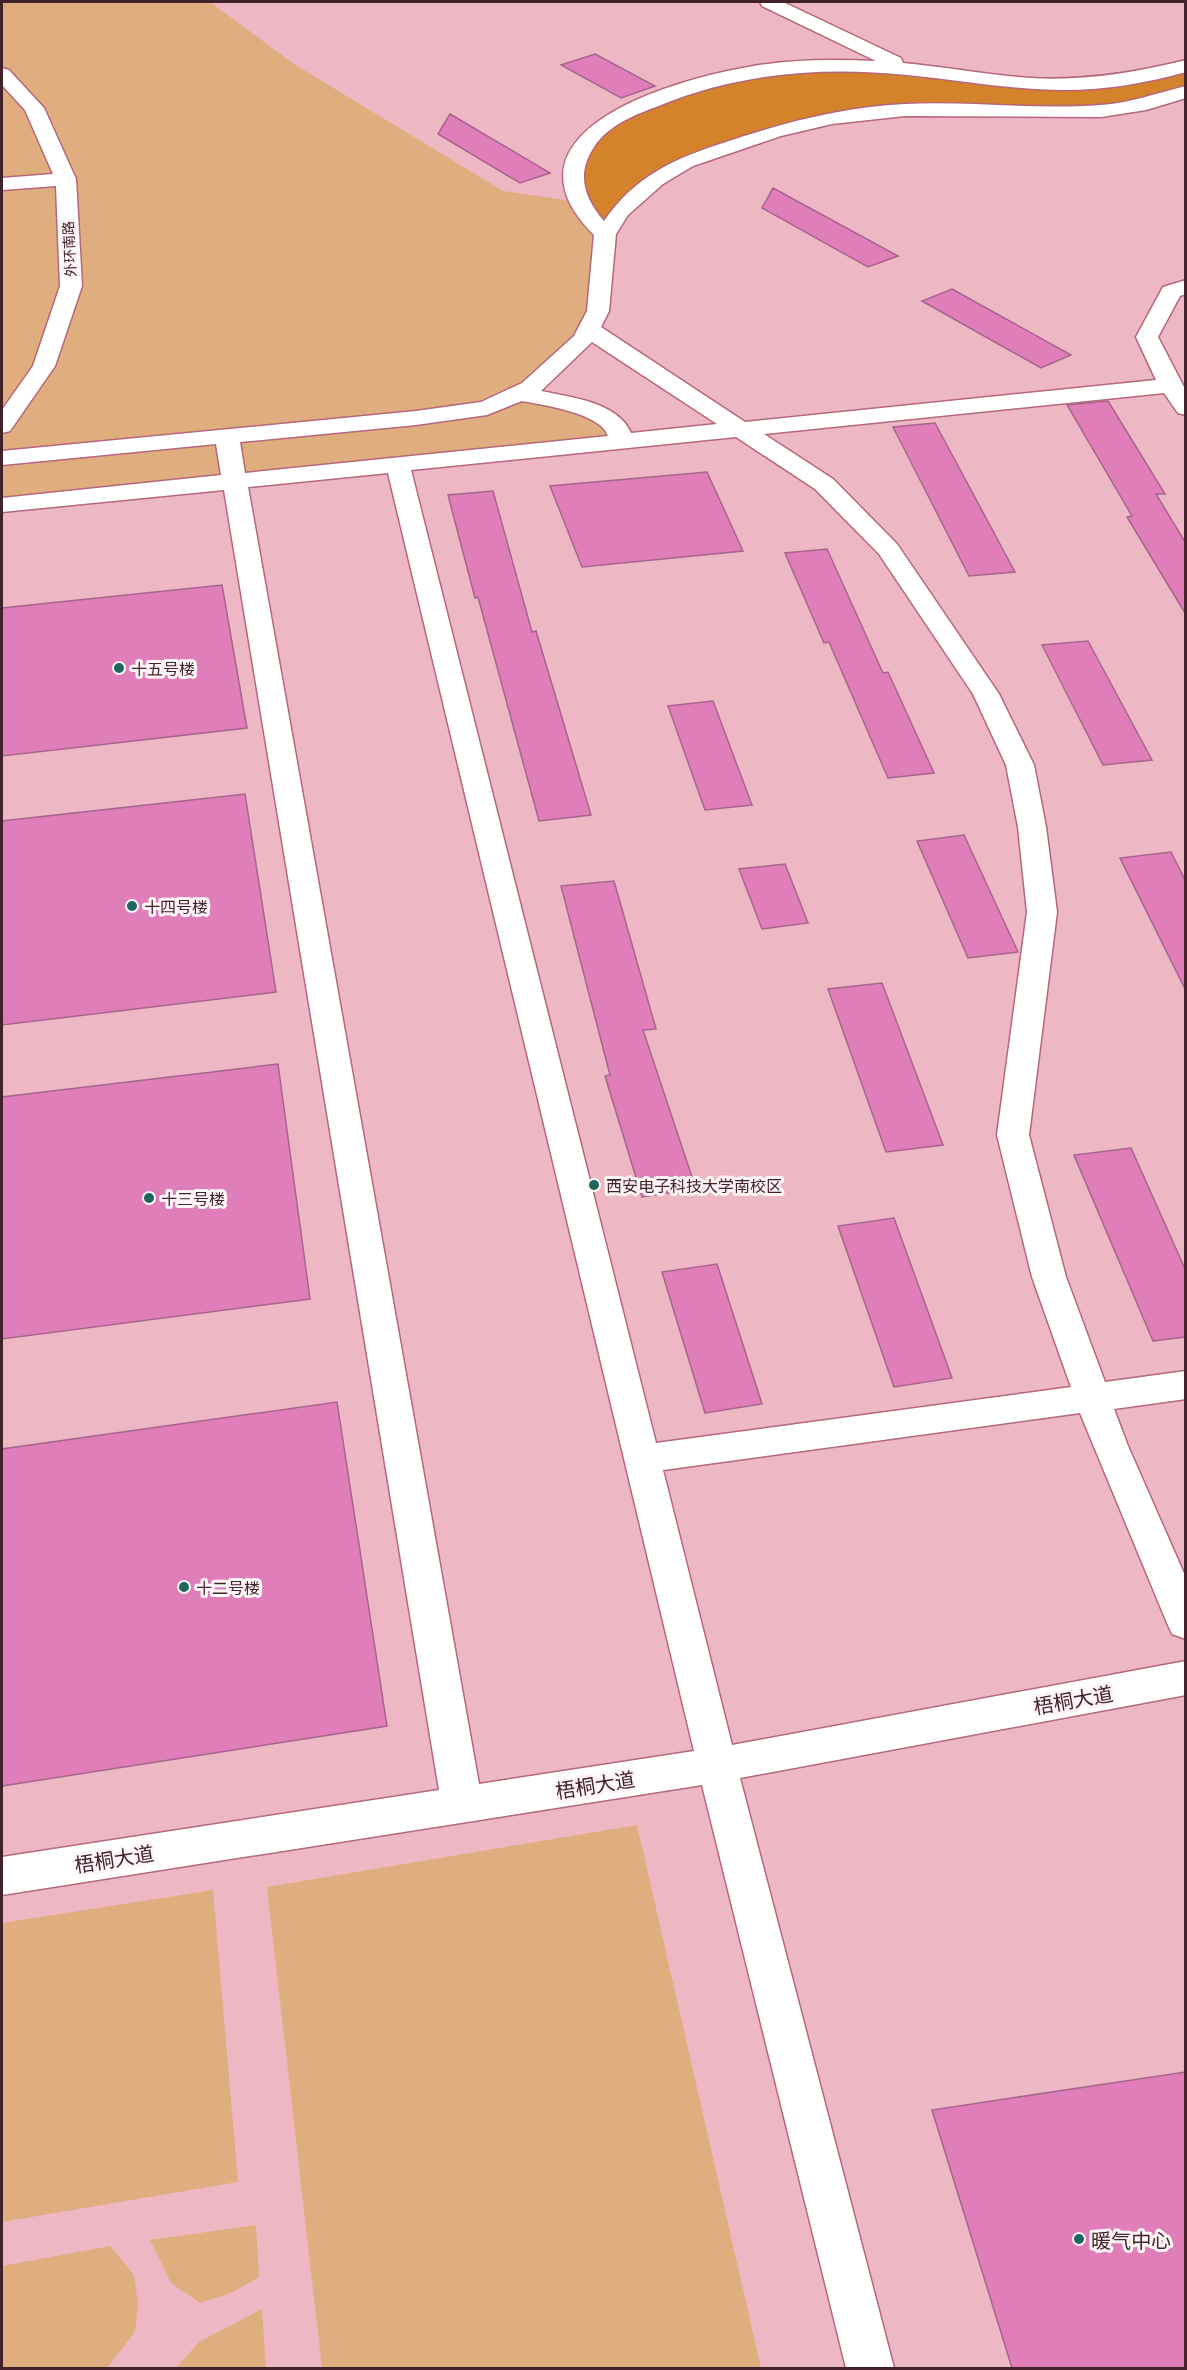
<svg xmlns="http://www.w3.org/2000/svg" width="1187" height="2370" font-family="'Playfair Display','Noto Sans SC',serif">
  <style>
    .built { fill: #eeb7c4 }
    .green { fill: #e0ad7e }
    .forest { fill: #d4832a }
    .building { fill: #e07eba; stroke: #a7648d; stroke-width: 1.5 }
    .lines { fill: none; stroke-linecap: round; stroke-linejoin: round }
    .minor-casing { stroke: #b5677c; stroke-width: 3 }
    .minor { fill: #fff; fill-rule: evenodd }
    .poi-dot { fill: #1c665d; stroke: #fdf4f6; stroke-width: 2 }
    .labels { text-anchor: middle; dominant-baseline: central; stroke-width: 6; stroke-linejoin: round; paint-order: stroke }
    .far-street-label { font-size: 14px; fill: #41212a; stroke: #fdf4f6 }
    .poi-label { font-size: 16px; fill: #41212a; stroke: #fdf4f6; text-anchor: start }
    .near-street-label { font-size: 20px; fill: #41212a; stroke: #fdf4f6 }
    .near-poi-label { font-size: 20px; fill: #41212a; stroke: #fdf4f6; text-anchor: start }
  </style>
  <rect width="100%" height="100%" fill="#fac6d1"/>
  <path class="built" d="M 2,2 L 1185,2 L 1185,2368 L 2,2368 Z"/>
  <path class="green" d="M 2,2 L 210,2 L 294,64 L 503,191 L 579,202 L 605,234 L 598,311 L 530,388 L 592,413 L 621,440 L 2,505 Z
    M 637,1825 L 761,2368 L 322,2368 L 267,1887 Z
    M 213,1890 L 238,2182 L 2,2222 L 2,1923 Z
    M 256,2225 L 259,2277 L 233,2292 L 200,2303 L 171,2283 L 150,2240 Z
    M 110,2246 L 134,2275 L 138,2304 L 135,2332 L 107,2368 L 2,2368 L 2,2266 Z
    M 262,2309 L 266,2368 L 176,2368 L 199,2342 Z"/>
  <path class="forest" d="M 1185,66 L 1185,92 L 1101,111 L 905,110 L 774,132 L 656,180 L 605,234 L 587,217 L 576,157 L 597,130 L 666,95 L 786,67 L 1102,84 Z"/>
  <path class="building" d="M 595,54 L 655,86 L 621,98 L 561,65 Z
    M 450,114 L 550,173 L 520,183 L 438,134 Z
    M 773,188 L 898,256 L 868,267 L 762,208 Z
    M 952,289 L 1071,355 L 1041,368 L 922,301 Z
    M 1108,401 L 1165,494 L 1156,494 L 1185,542 L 1185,613 L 1127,517 L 1132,516 L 1067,405 Z
    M 935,423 L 1015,572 L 969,576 L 893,427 Z
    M 707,472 L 743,551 L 582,567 L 550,486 Z
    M 493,491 L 532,632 L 536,631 L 591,815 L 539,821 L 478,597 L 475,598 L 448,495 Z
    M 827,549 L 883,673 L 888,672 L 934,773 L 888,778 L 829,642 L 824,643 L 785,553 Z
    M 222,585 L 247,728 L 2,756 L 2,608 Z
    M 1088,641 L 1152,760 L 1103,765 L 1042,645 Z
    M 713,701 L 752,805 L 705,810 L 668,706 Z
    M 245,794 L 276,992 L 2,1025 L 2,821 Z
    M 964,835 L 1018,952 L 968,958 L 917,841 Z
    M 1171,852 L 1185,880 L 1185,989 L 1120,858 Z
    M 785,864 L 808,923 L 762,929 L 739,869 Z
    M 614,881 L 656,1029 L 643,1030 L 696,1189 L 642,1197 L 605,1076 L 610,1075 L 561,886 Z
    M 882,983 L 943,1145 L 886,1152 L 828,989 Z
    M 278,1064 L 310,1299 L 2,1339 L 2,1097 Z
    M 1131,1148 L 1185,1269 L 1185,1337 L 1153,1341 L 1074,1155 Z
    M 894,1218 L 952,1378 L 894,1387 L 838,1226 Z
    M 717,1264 L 762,1404 L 705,1413 L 662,1272 Z
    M 337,1402 L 387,1726 L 2,1786 L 2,1449 Z
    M 1185,2072 L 1185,2368 L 1012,2368 L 932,2110 Z"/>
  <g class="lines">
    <defs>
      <path id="minor" d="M 760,2 L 783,2 L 901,58 L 903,63 C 946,67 988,75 1031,78 C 1084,81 1134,73 1186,60 L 1186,72 C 1146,83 1106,90 1065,90 C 1011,90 960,80 907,75 C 822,66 740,73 661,105 C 637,114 609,124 594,147 C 576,174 584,198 604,221 C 635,176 674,159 723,143 C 782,123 842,107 905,104 C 970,101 1036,110 1101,105 C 1130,103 1157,93 1186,86 L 1186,98 L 1146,110 L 1101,117 L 905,116 L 832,124 L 781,136 L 693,166 L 663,184 L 628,215 L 616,234 L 609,311 L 601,327 L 745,422 L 1156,380 L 1136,337 L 1163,287 L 1186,280 L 1186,294 L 1180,296 L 1158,337 L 1186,391 L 1186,415 L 1178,413 L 1164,393 L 764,434 L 833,479 L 897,544 L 999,694 L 1034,765 L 1046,827 L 1057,912 L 1029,1135 L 1066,1277 L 1105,1382 L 1186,1371 L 1186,1399 L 1114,1409 L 1128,1446 L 1186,1578 L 1186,1639 L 1172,1634 L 1167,1623 L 1080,1413 L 663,1470 L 732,1745 L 1186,1661 L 1186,1695 L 740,1778 L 894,2368 L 846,2368 L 702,1785 L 2,1895 L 2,1857 L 439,1790 L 224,490 L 2,512 L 2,498 L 221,475 L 216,444 L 2,465 L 2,451 L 416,411 L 481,402 L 522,383 L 574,336 L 587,311 L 594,235 C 491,132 673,80 748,67 C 790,59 833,59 876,61 L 762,6 ZM 592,342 L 717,424 L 631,433 C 618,402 570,397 541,391 ZM 522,401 C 543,405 601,413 608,436 L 245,473 L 240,442 L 416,425 L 487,415 ZM 736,437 L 815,489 L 879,554 L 973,694 L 1006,765 L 1018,827 L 1027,912 L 997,1135 L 1032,1277 L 1071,1387 L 656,1443 L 411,470 ZM 388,473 L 694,1751 L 479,1784 L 248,487 Z
        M 2,68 L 9,70 L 44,108 L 76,179 L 82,286 L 55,366 L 10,431 L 2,433 L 2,410 L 33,366 L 60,286 L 56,186 L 2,190 L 2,178 L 53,174 L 25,110 L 2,85 Z"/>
    </defs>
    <use href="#minor" class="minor-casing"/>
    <use href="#minor" class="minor"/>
  </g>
  <g class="poi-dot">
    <circle cx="119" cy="668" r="6"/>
    <circle cx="132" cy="906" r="6"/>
    <circle cx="594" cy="1185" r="6"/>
    <circle cx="149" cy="1198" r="6"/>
    <circle cx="184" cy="1587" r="6"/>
    <circle cx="1079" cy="2239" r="6"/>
  </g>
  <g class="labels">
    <g class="far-street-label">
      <text transform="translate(69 249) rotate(-93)">外环南路</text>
    </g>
    <g class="poi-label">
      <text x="131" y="668">十五号楼</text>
      <text x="144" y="906">十四号楼</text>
      <text x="606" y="1185">西安电子科技大学南校区</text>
      <text x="161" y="1198">十三号楼</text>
      <text x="196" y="1587">十二号楼</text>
    </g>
    <g class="near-street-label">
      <text transform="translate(1073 1699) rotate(-10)">梧桐大道</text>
      <text transform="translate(595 1784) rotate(-9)">梧桐大道</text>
      <text transform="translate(114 1858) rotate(-9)">梧桐大道</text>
    </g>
    <g class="near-poi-label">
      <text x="1091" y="2239">暖气中心</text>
    </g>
  </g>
  <rect width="1187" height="2370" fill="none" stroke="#41212a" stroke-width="6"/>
</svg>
